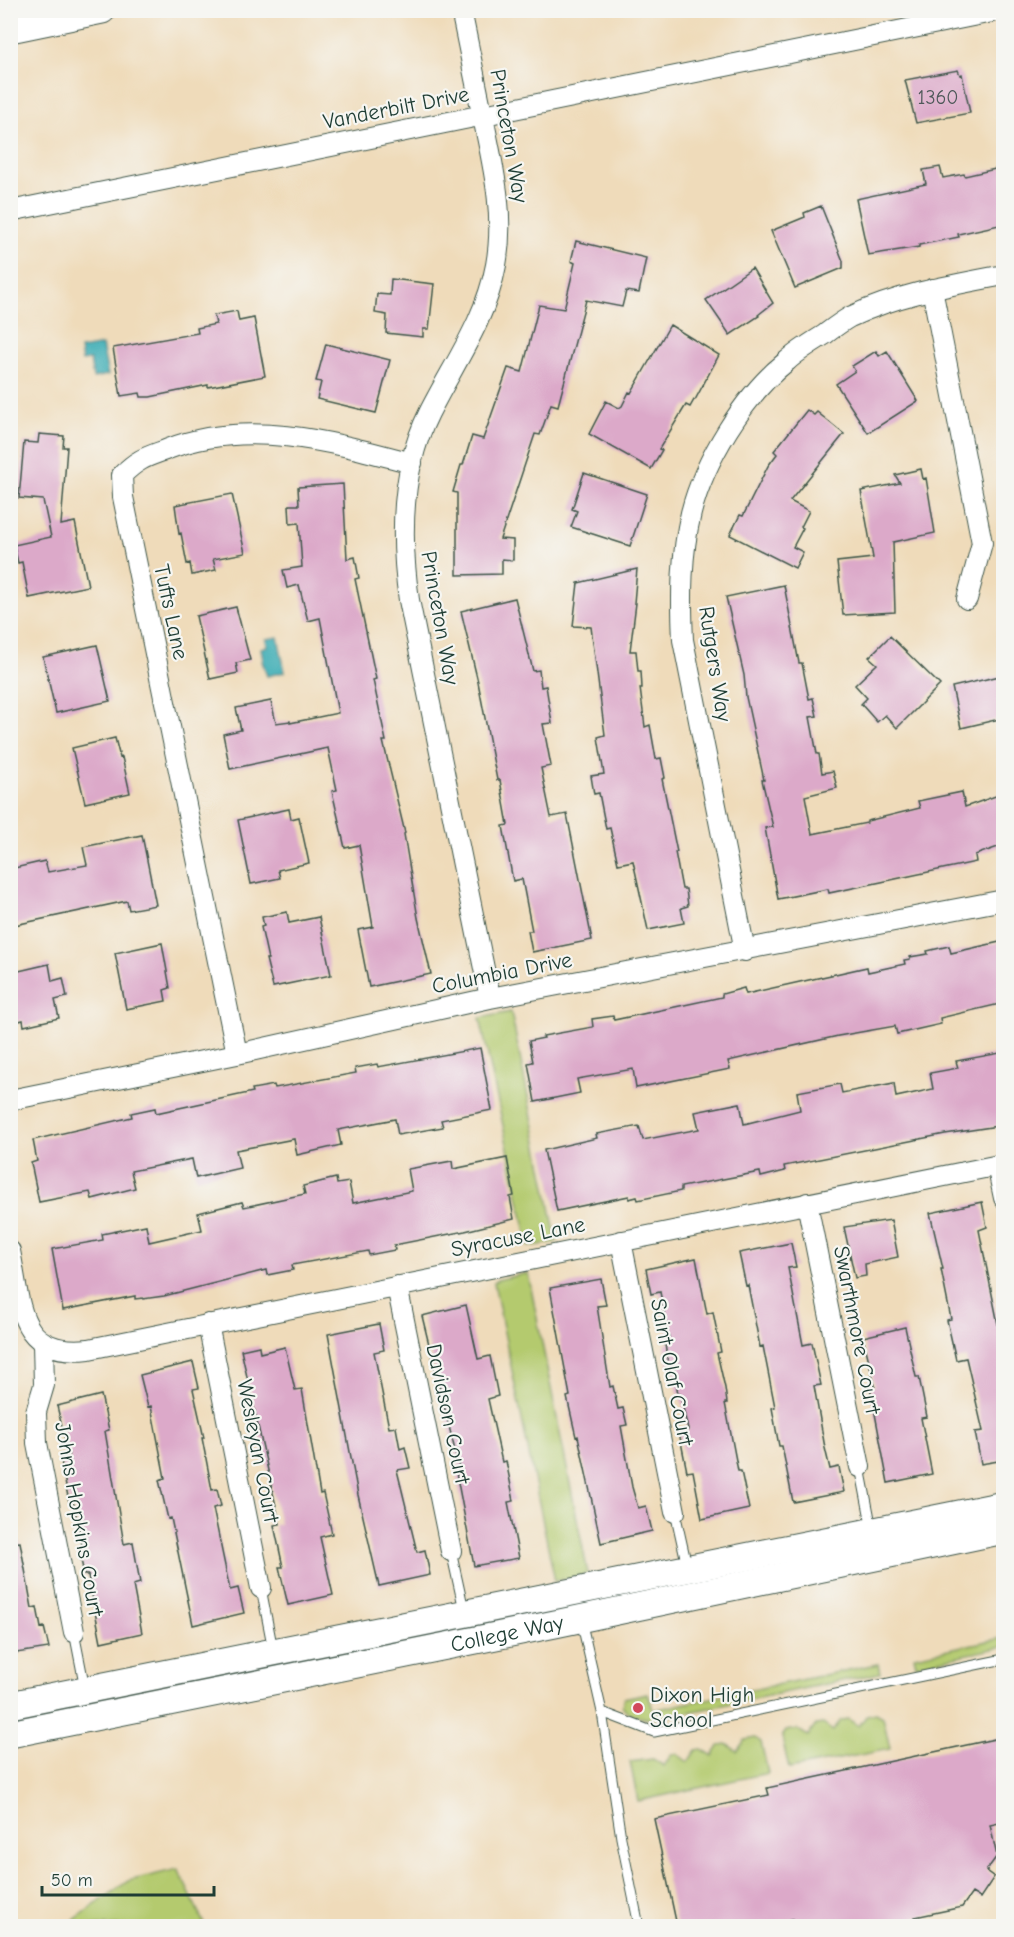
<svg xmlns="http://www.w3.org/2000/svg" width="1014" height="1937" font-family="'Comic Neue',sans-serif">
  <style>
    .green { fill: #b4ca6e; stroke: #6a8451; stroke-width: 1.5 }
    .water { fill: #3bacb4; stroke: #2d7474; stroke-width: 1.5 }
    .building { fill: #dca9c9 }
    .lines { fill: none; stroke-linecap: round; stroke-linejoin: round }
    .lane-casing { stroke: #3e5548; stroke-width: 11 }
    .street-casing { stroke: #3e5548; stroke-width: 22 }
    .secondary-casing { stroke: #3e5548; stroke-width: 29 }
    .lane { stroke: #fff; stroke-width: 9 }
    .street { stroke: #fff; stroke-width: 20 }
    .secondary { stroke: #fff; stroke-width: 27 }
    .poi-dot { fill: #d1495b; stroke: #f6f6f2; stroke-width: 2 }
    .labels { text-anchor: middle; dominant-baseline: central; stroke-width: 4.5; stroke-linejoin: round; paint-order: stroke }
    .number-label { font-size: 20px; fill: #4e5859 }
    .street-label { font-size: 22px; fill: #1f3d34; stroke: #f6f6f2 }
    .poi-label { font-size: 22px; fill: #1f3d34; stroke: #f6f6f2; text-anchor: start }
  </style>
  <rect width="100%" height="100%" fill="#f6f6f2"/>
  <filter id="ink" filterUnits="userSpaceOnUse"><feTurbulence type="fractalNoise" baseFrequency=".0167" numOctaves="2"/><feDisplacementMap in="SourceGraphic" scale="12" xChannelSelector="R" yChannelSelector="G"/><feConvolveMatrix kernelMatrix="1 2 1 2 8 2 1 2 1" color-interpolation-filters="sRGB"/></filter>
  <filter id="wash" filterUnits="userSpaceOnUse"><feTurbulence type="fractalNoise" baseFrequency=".008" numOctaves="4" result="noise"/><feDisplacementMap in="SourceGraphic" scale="24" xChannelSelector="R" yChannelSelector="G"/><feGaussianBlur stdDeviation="1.35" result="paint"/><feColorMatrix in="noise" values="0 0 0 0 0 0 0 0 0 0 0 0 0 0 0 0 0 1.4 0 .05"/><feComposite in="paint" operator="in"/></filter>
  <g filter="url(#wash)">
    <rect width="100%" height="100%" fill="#efdbba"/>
    <path class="green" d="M 511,1012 L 557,1242 L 529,1247 L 480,1018 Z
      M 528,1273 L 588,1574 L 555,1581 L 494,1283 L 497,1280 Z
      M 1003,1638 L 1003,1647 L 916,1665 L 914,1656 Z
      M 878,1664 L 880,1673 L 660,1718 C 646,1720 632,1717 622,1707 L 624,1698 L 648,1693 L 653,1710 Z
      M 876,1713 L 883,1717 L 890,1749 L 789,1769 L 782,1737 L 786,1731 L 797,1729 L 808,1736 L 816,1725 L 823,1724 L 833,1731 L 841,1720 L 848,1719 L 859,1726 L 867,1715 Z
      M 755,1738 L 761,1742 L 768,1773 L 638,1801 L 630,1762 L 653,1759 L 664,1766 L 671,1755 L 677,1754 L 688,1762 L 696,1750 L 702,1749 L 713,1756 L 720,1745 L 726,1744 L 737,1751 L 745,1740 Z
      M 178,1869 L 205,1926 L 70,1926 L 74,1920 L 128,1881 Z"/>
    <path class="water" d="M 102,345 L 108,375 L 93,378 L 90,360 L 82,361 L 80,349 Z
      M 278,637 L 285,672 L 267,676 L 262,661 L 263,660 L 261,648 L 267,646 L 266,639 Z"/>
    <g id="blocks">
      <path class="building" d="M 958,70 L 960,75 L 962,74 L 970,113 L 916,123 L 905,80 Z
        M 940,167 L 943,178 L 964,174 L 965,176 L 1004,167 L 1004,224 L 958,234 L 959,237 L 919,245 L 919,247 L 868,255 L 856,199 L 926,184 L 923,170 Z
        M 821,206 L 843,261 L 843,268 L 795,288 L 771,231 L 805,217 L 804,213 Z
        M 576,241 L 646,258 L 639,293 L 626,291 L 622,307 L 586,300 L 558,406 L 551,404 L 540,435 L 535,434 L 500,539 L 513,540 L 513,560 L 502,559 L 502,574 L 457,575 L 457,493 L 453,492 L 461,465 L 463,465 L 472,436 L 483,439 L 508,368 L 522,372 L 539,305 L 564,309 L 575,263 L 571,261 Z
        M 752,268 L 773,303 L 758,315 L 759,316 L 730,335 L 706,300 Z
        M 391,279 L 434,284 L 429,329 L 423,329 L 423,337 L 386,333 L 387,315 L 375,313 L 377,294 L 390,295 Z
        M 237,311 L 239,321 L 254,318 L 265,376 L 208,387 L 208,385 L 150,397 L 141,397 L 140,393 L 121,396 L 113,348 L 198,333 L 197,328 L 216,324 L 214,315 Z
        M 670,325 L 719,355 L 695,400 L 694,400 L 690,407 L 686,405 L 659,449 L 662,450 L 651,469 L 589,434 L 606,401 L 619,408 L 622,406 L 629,392 L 631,393 Z
        M 326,344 L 390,360 L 376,413 L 317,399 L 321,382 L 316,381 Z
        M 876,351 L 879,356 L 887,351 L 918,401 L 868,433 L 836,384 L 855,371 L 852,366 Z
        M 807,410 L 814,415 L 817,412 L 844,434 L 790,501 L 809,511 L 801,527 L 803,528 L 793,547 L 803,552 L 795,568 L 730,535 L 740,515 L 743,516 L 768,466 L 777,454 L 774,451 Z
        M 39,434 L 64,436 L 63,447 L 67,447 L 61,525 L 75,522 L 88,586 L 29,598 L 22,562 L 18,563 L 14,545 L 51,537 L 43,500 L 19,498 L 24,442 L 38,443 Z
        M 921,469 L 923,479 L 926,478 L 935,533 L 893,542 L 895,612 L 843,615 L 837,562 L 873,558 L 861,491 L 900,483 L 895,475 Z
        M 584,473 L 647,494 L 630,546 L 571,527 L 577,511 L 572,509 Z
        M 343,484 L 347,559 L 355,557 L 359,578 L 355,579 L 376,679 L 373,680 L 386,741 L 383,741 L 405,833 L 404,834 L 418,918 L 431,974 L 369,987 L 358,930 L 373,927 L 359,845 L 345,848 L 332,791 L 337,790 L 328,748 L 230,769 L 223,734 L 241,730 L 236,708 L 271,701 L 276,723 L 290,721 L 290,723 L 338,713 L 320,618 L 308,621 L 299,585 L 287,588 L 283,570 L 302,567 L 299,523 L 290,524 L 289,505 L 299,505 L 298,487 Z
        M 232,494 L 245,553 L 213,559 L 216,570 L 192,575 L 190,563 L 187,564 L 181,533 L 179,534 L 175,505 Z
        M 637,569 L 634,603 L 636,603 L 630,651 L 636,651 L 638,671 L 641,671 L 642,688 L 640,688 L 645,727 L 650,725 L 656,759 L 661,758 L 665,778 L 662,779 L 677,852 L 675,852 L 682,889 L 686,889 L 688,906 L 681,908 L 684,923 L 648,930 L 633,861 L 618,864 L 610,828 L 606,829 L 599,793 L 594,794 L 591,776 L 604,774 L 598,737 L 605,735 L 591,627 L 573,626 L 578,583 Z
        M 784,585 L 799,663 L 802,663 L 809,699 L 813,698 L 817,716 L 810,717 L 817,754 L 819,754 L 822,773 L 833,771 L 837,788 L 805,796 L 812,834 L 867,823 L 867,821 L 920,808 L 918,801 L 962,792 L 965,807 L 1004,793 L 1004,845 L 975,855 L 976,862 L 829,893 L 828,889 L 778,899 L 765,828 L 773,827 L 762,780 L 764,780 L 746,697 L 744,675 L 726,597 Z
        M 515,598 L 533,671 L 539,670 L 541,687 L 546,686 L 552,723 L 543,724 L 551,766 L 541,768 L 551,817 L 567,814 L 592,940 L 532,952 L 528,931 L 532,931 L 522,879 L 513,881 L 503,826 L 508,825 L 500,780 L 497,780 L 478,682 L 461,611 Z
        M 236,607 L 250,660 L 236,663 L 238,673 L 210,679 L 196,616 Z
        M 890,636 L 940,685 L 897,728 L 885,715 L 877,722 L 861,704 L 867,698 L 855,685 L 877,664 L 869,657 Z
        M 97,645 L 110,701 L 56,713 L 43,657 Z
        M 1004,675 L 1004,718 L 961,728 L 952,687 Z
        M 115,738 L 120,758 L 122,757 L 130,793 L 85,803 L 72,748 Z
        M 289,809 L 291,819 L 299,817 L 309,863 L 278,870 L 280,878 L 251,884 L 238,820 Z
        M 142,835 L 156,905 L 129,910 L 127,901 L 10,926 L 10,869 L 45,861 L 48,872 L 87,865 L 83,847 Z
        M 287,912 L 289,923 L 319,917 L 331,975 L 273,987 L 266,959 L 268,959 L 261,927 L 264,926 L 262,917 Z
        M 1004,941 L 1004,1003 L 940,1018 L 941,1024 L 897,1034 L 895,1026 L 838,1036 L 728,1061 L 730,1069 L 636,1088 L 633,1069 L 577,1079 L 580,1093 L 535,1102 L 528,1063 L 533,1062 L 529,1041 L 544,1038 L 543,1036 L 593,1027 L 592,1019 L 613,1016 L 614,1020 L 722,997 L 722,994 L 744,988 L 746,994 L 867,967 L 868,972 L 905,964 L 904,960 L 910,959 L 910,957 L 928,954 L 927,951 L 949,946 L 951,953 Z
        M 162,943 L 170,988 L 164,990 L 166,1001 L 126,1009 L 115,953 Z
        M 49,964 L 52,981 L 63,978 L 67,997 L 55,1000 L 59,1018 L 24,1026 L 23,1020 L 15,1022 L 10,998 L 10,973 Z
        M 480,1048 L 492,1110 L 441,1120 L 443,1127 L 398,1135 L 395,1119 L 338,1130 L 341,1145 L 297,1155 L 294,1139 L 236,1150 L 240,1168 L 196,1178 L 192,1159 L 131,1171 L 135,1188 L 92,1199 L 90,1192 L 39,1202 L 31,1163 L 37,1161 L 33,1140 L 132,1117 L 131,1113 L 155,1108 L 156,1113 L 253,1092 L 252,1089 L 274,1085 L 275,1088 L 356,1073 L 355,1068 L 377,1064 L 378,1067 Z
        M 1000,1053 L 1001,1058 L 1004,1057 L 1004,1125 L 945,1134 L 784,1166 L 785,1171 L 761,1177 L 760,1172 L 681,1187 L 681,1191 L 638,1200 L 637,1197 L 629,1199 L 629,1196 L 557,1211 L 544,1150 L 597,1138 L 596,1134 L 639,1126 L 643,1140 L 699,1129 L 695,1112 L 740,1103 L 744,1124 L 800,1110 L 797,1092 L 840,1084 L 842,1093 L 894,1083 L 896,1097 L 933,1089 L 930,1073 L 958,1068 L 956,1061 Z
        M 507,1158 L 514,1196 L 510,1197 L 514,1219 L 465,1231 L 394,1245 L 395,1250 L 369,1255 L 368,1251 L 292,1265 L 293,1270 L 267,1275 L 266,1270 L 164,1296 L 143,1299 L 143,1298 L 135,1299 L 135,1296 L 63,1310 L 52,1249 L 103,1240 L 102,1234 L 146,1225 L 149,1242 L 202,1230 L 198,1213 L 242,1202 L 244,1207 L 305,1194 L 303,1186 L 336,1178 L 337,1184 L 349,1182 L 353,1203 L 412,1191 L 408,1169 L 452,1161 L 453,1169 Z
        M 982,1202 L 987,1227 L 979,1230 L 999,1329 L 1004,1328 L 1004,1460 L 981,1464 L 975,1432 L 983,1431 L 966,1358 L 956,1360 L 947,1320 L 951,1319 L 941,1269 L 943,1269 L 930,1213 Z
        M 891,1220 L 898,1257 L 865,1264 L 866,1276 L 855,1278 L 844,1227 Z
        M 791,1243 L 796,1267 L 788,1268 L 803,1345 L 812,1343 L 821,1385 L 814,1386 L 825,1448 L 830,1469 L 839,1467 L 844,1492 L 793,1502 L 782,1446 L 779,1446 L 772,1408 L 775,1407 L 763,1346 L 760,1347 L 748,1285 L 746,1286 L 739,1253 Z
        M 696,1258 L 707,1314 L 713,1312 L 721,1352 L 717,1353 L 725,1388 L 727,1403 L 725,1403 L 738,1471 L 741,1471 L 749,1509 L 702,1519 L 693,1471 L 687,1472 L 679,1432 L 688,1430 L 680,1394 L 678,1394 L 673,1363 L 668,1364 L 665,1344 L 670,1343 L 660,1292 L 651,1294 L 646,1269 Z
        M 601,1279 L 606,1305 L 597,1306 L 610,1387 L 613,1386 L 618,1409 L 623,1408 L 627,1425 L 621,1426 L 632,1487 L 638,1508 L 646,1506 L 652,1531 L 601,1543 L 578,1436 L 576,1437 L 567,1397 L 570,1396 L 550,1288 Z
        M 466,1305 L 478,1359 L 490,1356 L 498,1396 L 488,1399 L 502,1462 L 506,1461 L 514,1501 L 508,1502 L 519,1558 L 474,1566 L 456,1472 L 460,1471 L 422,1316 Z
        M 379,1324 L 384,1350 L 374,1352 L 389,1428 L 396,1427 L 400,1449 L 405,1447 L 410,1468 L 397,1470 L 417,1552 L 425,1550 L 430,1575 L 379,1586 L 358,1495 L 328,1334 Z
        M 905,1327 L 916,1377 L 919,1377 L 927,1417 L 921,1418 L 932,1474 L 888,1483 L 870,1387 L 875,1386 L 863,1337 Z
        M 259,1346 L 260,1353 L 285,1347 L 295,1390 L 302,1389 L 320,1494 L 323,1493 L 332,1534 L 320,1537 L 333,1595 L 288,1605 L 279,1567 L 283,1567 L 274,1525 L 280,1524 L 241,1350 Z
        M 193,1362 L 199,1388 L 193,1389 L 204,1438 L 202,1438 L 212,1490 L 217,1489 L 221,1506 L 213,1508 L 230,1590 L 238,1588 L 244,1613 L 193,1625 L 171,1518 L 168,1519 L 159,1480 L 165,1478 L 151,1406 L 148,1407 L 140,1375 Z
        M 101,1395 L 109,1430 L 105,1431 L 124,1544 L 133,1542 L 140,1583 L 133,1585 L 142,1633 L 101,1642 L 88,1575 L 84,1575 L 80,1554 L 84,1554 L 73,1501 L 69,1502 L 61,1461 L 70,1460 L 57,1406 Z
        M 20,1542 L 32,1608 L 37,1607 L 41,1628 L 44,1627 L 49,1648 L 10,1654 L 10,1543 Z
        M 1004,1737 L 1004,1822 L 990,1825 L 997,1856 L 986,1871 L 994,1877 L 980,1898 L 972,1893 L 962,1907 L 915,1917 L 917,1926 L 795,1926 L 793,1919 L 760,1926 L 677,1926 L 654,1819 L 769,1795 L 767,1788 Z"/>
    </g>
  </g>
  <g filter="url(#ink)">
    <use href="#blocks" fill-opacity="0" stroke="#3e5548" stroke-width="1.5"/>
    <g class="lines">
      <defs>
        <path id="lane" d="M 860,1467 L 872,1529
          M 675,1512 L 687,1566
          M 451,1551 L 464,1610
          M 261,1588 L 273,1650
          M 581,1620 L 602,1712 L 654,1732 L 1004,1659
          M 74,1632 L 85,1688
          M 602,1712 L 621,1838 L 639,1926"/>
        <path id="street" d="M 461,10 C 469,48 476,85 484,122 C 494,170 505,216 496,265 C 486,320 453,365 429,413 C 400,471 400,538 409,600 L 490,998
          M 10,211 L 1002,10
          M 932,289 L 982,543 L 967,599
          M 745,951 L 683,640 C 681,597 681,555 691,513 C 704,461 744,395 787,361 C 798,351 811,343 824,335 C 832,329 841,322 850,317 C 898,294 952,285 1004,275
          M 237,1054 L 123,497 L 122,475 C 139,458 147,457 168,449 C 247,418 333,442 412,463
          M 10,1100 L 237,1054 L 490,998 L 1004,900
          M 997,1165 L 1004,1198
          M 807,1203 L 860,1467
          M 621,1241 L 675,1512
          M 10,1251 C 21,1305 17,1357 89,1349 L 1004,1164
          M 397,1286 L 451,1551
          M 208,1324 L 261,1588
          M 43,1343 L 44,1385 L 36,1412 L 37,1443 L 74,1632"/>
        <g id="secondary">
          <path d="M 10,29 L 102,10"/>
          <path d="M 10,1705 L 1004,1505"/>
          <path id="s1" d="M 10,1734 L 555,1624 L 1004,1530"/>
        </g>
      </defs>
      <use href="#lane" class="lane-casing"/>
      <use href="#street" class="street-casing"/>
      <use href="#secondary" class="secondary-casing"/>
      <use href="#lane" class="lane"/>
      <use href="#street" class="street"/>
      <use href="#secondary" class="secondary"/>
    </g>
  </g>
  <circle class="poi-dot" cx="638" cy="1708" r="6"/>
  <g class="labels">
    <g class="number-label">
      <text x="938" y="97">1360</text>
    </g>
    <g class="street-label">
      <text transform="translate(396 108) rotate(-11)">Vanderbilt Drive</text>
      <text transform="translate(509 136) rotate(80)">Princeton Way</text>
      <text transform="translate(171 612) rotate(78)">Tufts Lane</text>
      <text transform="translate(440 618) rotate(80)">Princeton Way</text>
      <text transform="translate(715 664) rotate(81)">Rutgers Way</text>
      <text transform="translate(502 973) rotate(-11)">Columbia Drive</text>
      <text transform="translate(518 1237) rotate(-11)">Syracuse Lane</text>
      <text transform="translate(857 1330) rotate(79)">Swarthmore Court</text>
      <text transform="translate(672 1372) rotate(79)">Saint Olaf Court</text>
      <text transform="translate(448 1414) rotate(78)">Davidson Court</text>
      <text transform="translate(258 1451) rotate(79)">Wesleyan Court</text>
      <text transform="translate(79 1519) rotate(80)">Johns Hopkins Court</text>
      <text stroke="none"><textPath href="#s1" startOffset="507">College Way</textPath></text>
    </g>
    <g class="poi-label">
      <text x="650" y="1695">Dixon High<tspan x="650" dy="25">School</tspan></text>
    </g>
  </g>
  <rect width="1014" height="1937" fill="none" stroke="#f6f6f2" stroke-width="36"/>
  <path d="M42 1886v9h172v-9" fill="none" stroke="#1f3d34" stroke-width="3"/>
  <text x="51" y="1886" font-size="18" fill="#1f3d34" stroke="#f6f6f2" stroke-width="4.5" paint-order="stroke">50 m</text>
</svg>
